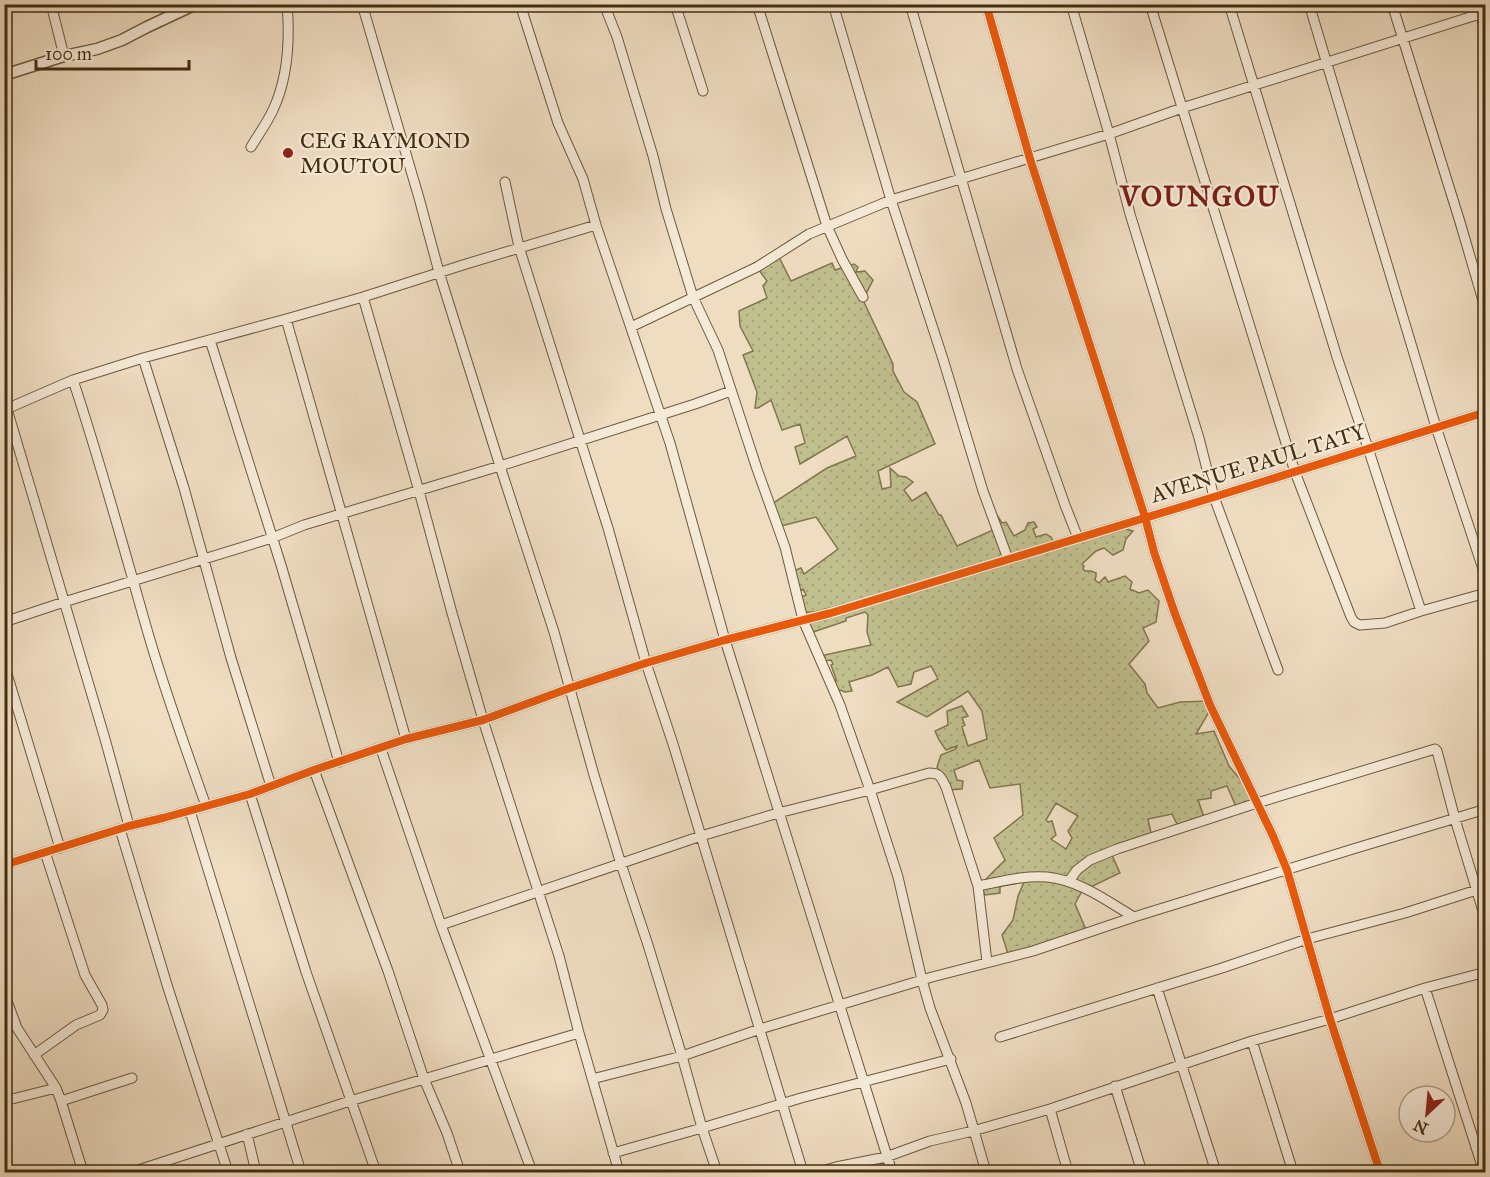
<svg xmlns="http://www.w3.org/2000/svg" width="1490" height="1177" font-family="'IM FELL Great Primer',serif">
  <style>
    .grass { fill: url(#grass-dots); stroke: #82764e; stroke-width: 1.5; fill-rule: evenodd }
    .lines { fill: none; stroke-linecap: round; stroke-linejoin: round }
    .minor-casing { stroke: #6e5a3b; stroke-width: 11 }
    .tertiary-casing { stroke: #6e5a3b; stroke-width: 13 }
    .minor { stroke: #f5e9d7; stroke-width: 9 }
    .tertiary { stroke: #f5e9d7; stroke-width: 10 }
    .cycleway-casing { stroke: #f5e9d7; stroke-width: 11 }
    .cycleway { stroke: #e8590c; stroke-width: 8 }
    .poi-dot { fill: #8f2418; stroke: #f5e9d7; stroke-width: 2 }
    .labels { text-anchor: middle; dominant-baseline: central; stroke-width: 4.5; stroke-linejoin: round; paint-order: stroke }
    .poi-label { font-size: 22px; fill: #432e0e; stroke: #f5e9d7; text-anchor: start }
    .street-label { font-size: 22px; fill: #432e0e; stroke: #f5e9d7 }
    .district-label { font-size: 28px; font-weight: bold; letter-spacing: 1.5px; fill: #7a1f14; stroke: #f5e9d7 }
  </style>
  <defs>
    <pattern id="grass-dots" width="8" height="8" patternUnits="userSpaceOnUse" patternTransform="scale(1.5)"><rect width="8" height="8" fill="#c0bf8e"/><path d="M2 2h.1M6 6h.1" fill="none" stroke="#a6a479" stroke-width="1.8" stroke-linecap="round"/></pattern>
  </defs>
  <rect width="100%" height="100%" fill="#efddc2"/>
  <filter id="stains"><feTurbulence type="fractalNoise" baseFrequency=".00333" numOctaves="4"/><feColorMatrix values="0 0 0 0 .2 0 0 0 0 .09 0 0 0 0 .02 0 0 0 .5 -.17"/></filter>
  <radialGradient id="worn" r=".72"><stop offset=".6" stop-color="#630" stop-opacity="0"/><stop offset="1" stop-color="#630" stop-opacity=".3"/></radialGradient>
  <path class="grass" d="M 778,255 L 791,281 L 832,263 L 835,270 L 854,264 L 858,267 L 856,272 L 865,271 L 873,280 L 863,300 L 893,364 L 893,371 L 904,392 L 917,402 L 935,444 L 878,471 L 882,489 L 891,487 L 890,468 L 899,476 L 906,477 L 913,482 L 904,490 L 912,501 L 926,492 L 939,515 L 941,515 L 957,546 L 991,531 L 996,524 L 988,501 L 1002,523 L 1006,522 L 1014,536 L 1025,530 L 1028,523 L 1034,522 L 1037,527 L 1033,529 L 1036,537 L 1046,534 L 1051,537 L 1053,541 L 1109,534 L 1125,529 L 1133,531 L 1126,539 L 1123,550 L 1113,555 L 1104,548 L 1096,551 L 1082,564 L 1084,566 L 1083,569 L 1085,571 L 1091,571 L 1096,573 L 1096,576 L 1095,580 L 1099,583 L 1105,577 L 1108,582 L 1125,576 L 1132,582 L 1130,589 L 1139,593 L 1148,590 L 1159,601 L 1156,622 L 1143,628 L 1149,641 L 1129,664 L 1145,684 L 1147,693 L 1158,708 L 1180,702 L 1210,701 L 1212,707 L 1196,734 L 1214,731 L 1229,766 L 1249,790 L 1251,802 L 1237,809 L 1227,786 L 1211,791 L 1211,798 L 1198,800 L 1204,817 L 1178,826 L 1172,814 L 1148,819 L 1151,833 L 1111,853 L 1120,873 L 1082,891 L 1075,904 L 1087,932 L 1008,954 L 1002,935 L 1013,920 L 1018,896 L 1024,882 L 1000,886 L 1000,893 L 985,895 L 980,883 L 986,879 L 1005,860 L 994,838 L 1023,815 L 1020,784 L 990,788 L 979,760 L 954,770 L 957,780 L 963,781 L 962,789 L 948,790 L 937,767 L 941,755 L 956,749 L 957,746 L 946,750 L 939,740 L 935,731 L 948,725 L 947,711 L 962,706 L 968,716 L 962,718 L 965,725 L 962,727 L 968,746 L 987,739 L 982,711 L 968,691 L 927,717 L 897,702 L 938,679 L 931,666 L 914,672 L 911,684 L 898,687 L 888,667 L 872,675 L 849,682 L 852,691 L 845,692 L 834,688 L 836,679 L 831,665 L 833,664 L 831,660 L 823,661 L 820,656 L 871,645 L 867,632 L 868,615 L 865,612 L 846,618 L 846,621 L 810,633 L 805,622 L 879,595 L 815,612 L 802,612 L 798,598 L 806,595 L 803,589 L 797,594 L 791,572 L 801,568 L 804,574 L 838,549 L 816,517 L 777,527 L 770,505 L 827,468 L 856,456 L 847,436 L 800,464 L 795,447 L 805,443 L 800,424 L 782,430 L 771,400 L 758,408 L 755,408 L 757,392 L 743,355 L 753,351 L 740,326 L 739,311 L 767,298 L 763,286 L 767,281 L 754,263 ZM 1056,803 L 1078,816 L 1068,831 L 1072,838 L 1066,849 L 1051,839 L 1056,835 L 1052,821 L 1048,822 L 1046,820 Z"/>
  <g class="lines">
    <defs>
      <path id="minor" d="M 51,4 L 64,56
        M 362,4 L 419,198 L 439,272 L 500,466 L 554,632 L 594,775 L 621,864 L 648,945 L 682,1056 L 702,1128 L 717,1172
        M 520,4 L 558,123 L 583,179 L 596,225 L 670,443 L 725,640 L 892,1172
        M 604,4 L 617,37 L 653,156 L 666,209 L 693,297 L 718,350 L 757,469 L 785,547 L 803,620 L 840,705 L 870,790 L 898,877 L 922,980 L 930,1008 L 966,1103 L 986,1172
        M 675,4 L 703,91
        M 757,4 L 827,226 L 842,259 L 863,297
        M 833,4 L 891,200 L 943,359 L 983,491 L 1008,559
        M 910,4 L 1017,369 L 1065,505 L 1078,538
        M 986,4 L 1030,159 L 1145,517 L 1154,552 L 1175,614 L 1210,705 L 1273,836 L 1287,870 L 1330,1019 L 1380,1172
        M 1071,4 L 1109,134 L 1130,214 L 1199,438 L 1214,497 L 1278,670
        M 1150,4 L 1295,472 L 1351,617 L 1354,622 L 1360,625 L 1385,623 L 1421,611 L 1486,593
        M 1229,4 L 1337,357 L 1368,448 L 1421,611
        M 1309,4 L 1436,427 L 1486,578
        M 1392,4 L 1460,222 L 1486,311
        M 1477,4 L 1486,31
        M 251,147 C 258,135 267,123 273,110 C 288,78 290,39 287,4
        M 505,182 L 519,247 L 608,528 L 646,663 L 673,744 L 803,1172
        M 363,297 L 419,491 L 452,613 L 483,720 L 559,956 L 579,1033 L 619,1172
        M 286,319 L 406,739
        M 631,327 L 757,267 L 809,234 L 891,200 L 1109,134 L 1182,108 L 1486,12
        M 210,340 L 281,565 L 339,762
        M 143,358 L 184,488 L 231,658 L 271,786
        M 73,380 C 101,464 124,549 148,633 C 165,692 186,749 206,806
        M 7,409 L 105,739 L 129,826
        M 4,410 L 73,380 L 143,358 L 286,319 L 363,297 L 466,264 L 596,225
        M 4,622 L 64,602 L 272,538 L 304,525 L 500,466 L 695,404 L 731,391
        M 4,664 L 60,848
        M 381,749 L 441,925 L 532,1172
        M 314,770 L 388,971 L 424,1079 L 447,1133 L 460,1172
        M 250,794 L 306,972 L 376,1172
        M 190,811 L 301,1172
        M 120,829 L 168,988 L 228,1172
        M 4,865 L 129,826 L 163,818 L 250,794 L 314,770 L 406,739 L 483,720 L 570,688 L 646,663 L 725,640 L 831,613 L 1214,497 L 1486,412
        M 1069,881 L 1077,870 L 1090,860 L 1117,849 L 1257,803 L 1435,749 L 1437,751 L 1455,819 L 1486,921
        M 978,886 C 1000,882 1024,875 1047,877 C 1079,880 1107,901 1134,917
        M 441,925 L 701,836 L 778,813 L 870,790 L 929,773 C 941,773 941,778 946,787 L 978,886 L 987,962
        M 1157,988 L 1216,1172
        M 1425,988 L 1484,1172
        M 4,993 L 17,1028 L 56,1088 L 61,1101 L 83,1172
        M 1000,1037 L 1222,968 L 1307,939 L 1405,913 L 1486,887
        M 1252,1041 L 1293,1172
        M 34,1055 L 76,1025 L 100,1015 L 103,1010 L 102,1005 L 85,975 L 45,852
        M 592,1079 L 682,1056 L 760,1029 L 932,977 L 1033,951 L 1134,917 L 1353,849 L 1486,809
        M 1115,1086 L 1142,1172
        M 4,1101 L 56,1088
        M 61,1101 L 132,1078
        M 1050,1109 L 1068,1172
        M 247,1134 L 256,1172
        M 613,1153 L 702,1128 L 801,1098 L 951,1059
        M 132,1172 L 350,1101 L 579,1033
        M 818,1172 L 836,1167 L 886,1157 L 930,1141 L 973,1131 L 1050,1109 L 1252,1041 L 1330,1019 L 1425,988 L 1486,972"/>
      <path id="tertiary" d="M 4,75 L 64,56 L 97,49 L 122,40 L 147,27 L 196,4"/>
    </defs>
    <use href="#minor" class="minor-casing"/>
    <use href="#tertiary" class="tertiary-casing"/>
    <use href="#minor" class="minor"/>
    <use href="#tertiary" class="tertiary"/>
    <defs>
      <path id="cycleway" d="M 986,4 L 1030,159 L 1145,517 L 1154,552 L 1175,614 L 1210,705 L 1273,836 L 1287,870 L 1330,1019 L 1380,1172
        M 4,865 L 129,826 L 163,818 L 250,794 L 314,770 L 406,739 L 483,720 L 570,688 L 646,663 L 725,640 L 831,613 L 1214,497 L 1486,412"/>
    </defs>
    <use href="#cycleway" class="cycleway-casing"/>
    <use href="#cycleway" class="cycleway"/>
  </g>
  <circle class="poi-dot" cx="288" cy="153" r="6"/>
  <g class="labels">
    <g class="poi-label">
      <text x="300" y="140">CEG RAYMOND<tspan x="300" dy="25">MOUTOU</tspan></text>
    </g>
    <g class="street-label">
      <text transform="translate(1258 463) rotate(-17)">AVENUE PAUL TATY</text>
    </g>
    <g class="district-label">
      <text x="1200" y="196">VOUNGOU</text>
    </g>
  </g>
  <rect width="1490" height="1177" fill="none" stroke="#efddc2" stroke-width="24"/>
  <rect x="6" y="6" width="1478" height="1165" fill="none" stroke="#432e0e" stroke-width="3"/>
  <rect x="12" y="12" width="1466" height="1153" fill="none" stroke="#432e0e" stroke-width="1.5"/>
  <g transform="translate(1427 1114) rotate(206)"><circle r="28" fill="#f5e9d7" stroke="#ae9e87" stroke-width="1.5"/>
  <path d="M0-4.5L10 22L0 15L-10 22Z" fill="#8f2418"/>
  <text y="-9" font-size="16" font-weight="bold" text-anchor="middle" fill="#432e0e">N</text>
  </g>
  <path d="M36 60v9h153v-9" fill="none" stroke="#432e0e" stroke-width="3"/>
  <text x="45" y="60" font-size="18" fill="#432e0e" stroke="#f5e9d7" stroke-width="4.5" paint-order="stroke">100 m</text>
  <rect width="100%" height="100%" filter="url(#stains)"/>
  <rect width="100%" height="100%" fill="url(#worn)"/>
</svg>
